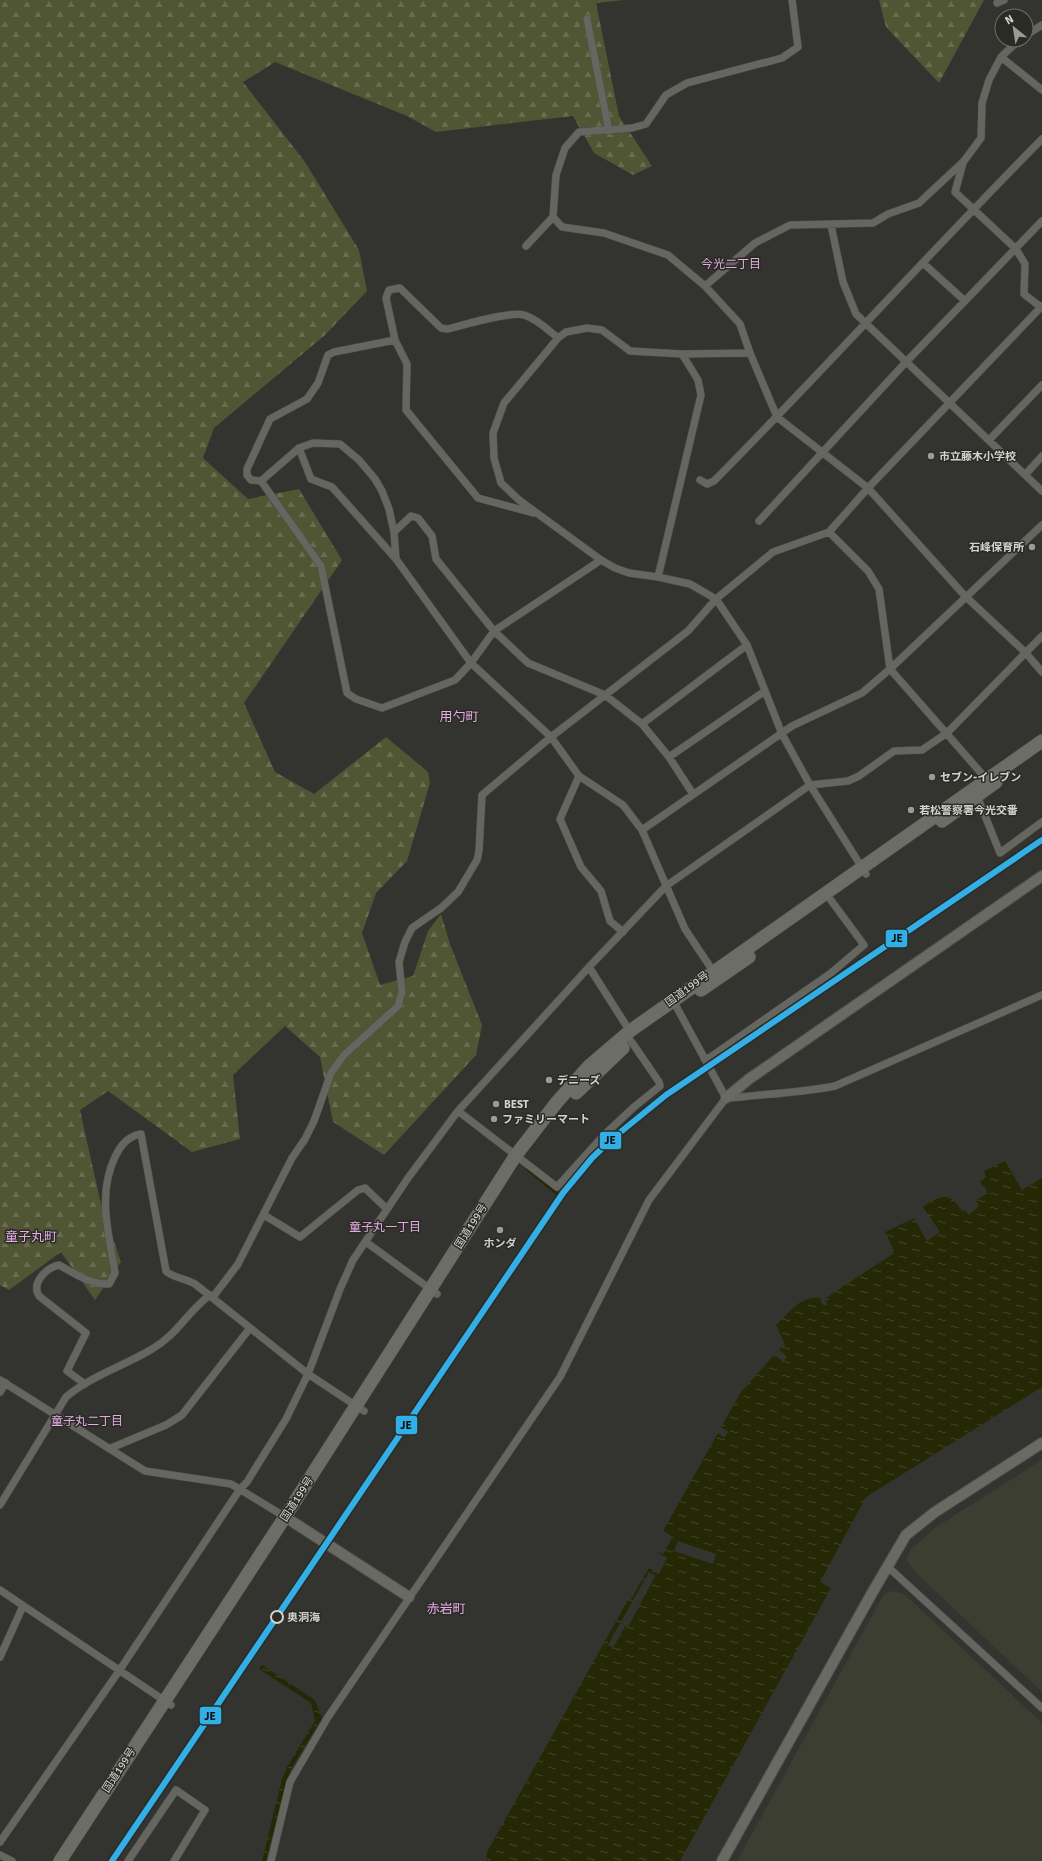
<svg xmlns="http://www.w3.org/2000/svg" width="1042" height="1861" font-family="Signika,'Noto Sans JP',sans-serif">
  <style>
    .built { fill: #3c3e32 }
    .forest { fill: url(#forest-firs) }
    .water { fill: url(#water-ripples); fill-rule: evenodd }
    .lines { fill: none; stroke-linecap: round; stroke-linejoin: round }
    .stream { stroke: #242804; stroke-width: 2.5 }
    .street-casing { stroke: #4f504d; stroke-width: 8 }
    .secondary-casing { stroke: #4f504d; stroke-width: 12 }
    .highway-casing { stroke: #4f504d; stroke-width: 14 }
    .street { stroke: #656660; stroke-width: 7 }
    .secondary { stroke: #696a62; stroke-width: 10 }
    .highway { stroke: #6c6e65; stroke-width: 13 }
    .rail-1-casing { stroke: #2a2b25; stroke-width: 9 }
    .rail-1 { stroke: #33afe8; stroke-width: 6 }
    .poi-dot { fill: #9a9b97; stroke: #2a2b25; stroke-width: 1.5 }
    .stop-dot { fill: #2a2b25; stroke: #d2d3cf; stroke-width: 2 }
    .labels { text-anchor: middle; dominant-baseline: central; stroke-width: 3; stroke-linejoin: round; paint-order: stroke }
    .poi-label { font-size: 11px; font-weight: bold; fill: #d2d3cf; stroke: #2a2b25; text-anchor: start }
    .street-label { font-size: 11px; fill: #d2d3cf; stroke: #2a2b25 }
    .stop-label { font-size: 11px; font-weight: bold; fill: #d2d3cf; stroke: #2a2b25; text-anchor: start }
    .neighbourhood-label { font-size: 12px; fill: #e4abe5; stroke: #2a2b25 }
    .quarter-label { font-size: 13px; fill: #e4abe5; stroke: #2a2b25 }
    .line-badge { stroke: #2a2b25; stroke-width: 1.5 }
    .pale-badge-label { font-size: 11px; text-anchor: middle; font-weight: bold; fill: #111 }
  </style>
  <defs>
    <pattern id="forest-firs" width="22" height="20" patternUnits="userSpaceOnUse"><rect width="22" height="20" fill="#505534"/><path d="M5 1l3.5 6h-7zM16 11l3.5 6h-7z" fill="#686d50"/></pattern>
    <pattern id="water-ripples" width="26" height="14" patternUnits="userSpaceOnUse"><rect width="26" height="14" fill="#242804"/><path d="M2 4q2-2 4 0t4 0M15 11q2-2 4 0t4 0" fill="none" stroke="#434628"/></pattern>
  </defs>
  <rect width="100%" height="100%" fill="#33342f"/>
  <path class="built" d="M 1042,1460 L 1042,1692 L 914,1571 L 906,1559 L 911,1549 L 936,1527 Z
    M 892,1591 L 903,1593 L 1042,1723 L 1042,1861 L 737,1861 L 868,1623 L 884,1594 Z"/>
  <path class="forest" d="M 0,0 L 624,0 L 596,3 L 619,116 L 652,166 L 633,175 L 594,153 L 573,116 L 436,132 L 407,116 L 275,62 L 243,82 L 305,162 L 359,250 L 367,291 L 325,335 L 214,428 L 203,458 L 248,499 L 299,489 L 342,560 L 244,703 L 275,772 L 314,794 L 386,737 L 428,772 L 430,783 L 407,861 L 376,893 L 362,933 L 380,985 L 413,976 L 428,931 L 441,914 L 450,944 L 482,1025 L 476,1055 L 384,1155 L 333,1122 L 320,1057 L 285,1026 L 233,1075 L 240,1139 L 192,1152 L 108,1091 L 80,1110 L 100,1200 L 121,1262 L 95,1300 L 61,1252 L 9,1290 L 0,1285 Z
    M 879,0 L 984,0 L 939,83 L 886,27 Z"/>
  <path class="water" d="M 1005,1161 L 1022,1190 L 1042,1178 L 1042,1387 L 866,1497 L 820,1582 L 831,1588 L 680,1861 L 486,1861 L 487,1852 L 628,1600 L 630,1601 L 649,1568 L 659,1574 L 667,1558 L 656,1551 L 663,1554 L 673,1537 L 663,1531 L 718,1433 L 724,1438 L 728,1432 L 721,1427 L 741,1392 L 774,1355 L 783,1361 L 787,1357 L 779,1349 L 785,1345 L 776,1325 C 790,1313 799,1296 820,1298 L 822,1304 L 826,1306 L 827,1304 L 825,1300 L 830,1295 L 893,1254 L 893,1249 L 885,1232 L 914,1218 L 927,1241 L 940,1232 L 923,1207 C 940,1195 950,1191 962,1211 L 965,1210 L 969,1215 L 979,1206 L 976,1200 L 988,1193 L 980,1182 L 986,1177 L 984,1171 ZM 678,1541 L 716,1554 L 713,1564 L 674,1551 ZM 649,1572 L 655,1576 L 628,1627 L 625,1626 L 613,1648 L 608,1645 Z
    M 262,1665 L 315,1700 L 322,1718 L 291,1769 L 286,1782 L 266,1861 L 262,1861 L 282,1779 L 287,1767 L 315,1721 L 311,1703 L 259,1669 Z"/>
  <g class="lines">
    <path class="stream" d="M 527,1169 L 558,1195"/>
    <defs>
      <path id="street" d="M 997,3 L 1004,0
        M 587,19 L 609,131
        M 1026,35 L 1042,25
        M 1001,57 L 1042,90
        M 963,163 L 955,192 L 1016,249 L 1025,264 L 1024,294 L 1042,308
        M 553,217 L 562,227 L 604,233 L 668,255 L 705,286 L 740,324 L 750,353 L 777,417 L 868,488 L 965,596 L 1025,652 L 1042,672
        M 831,225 L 843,282 L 856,314 L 1042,491
        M 526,246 L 553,217 L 556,175 L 565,148 L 579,132 L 632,128 L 646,124 L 666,95 L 687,83 L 782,58 L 798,47 L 792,0
        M 923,263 L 965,301
        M 705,286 L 755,243 L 790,225 L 873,223 L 888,214 L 919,203 L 964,161 L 981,138 L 982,103 L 989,80 L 1001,57 L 1019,40
        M 395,340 L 334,352 L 328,355 L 318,383 L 307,399 L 270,419 L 247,469 L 247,475 L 251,480 L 261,481 L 321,566 L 347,693 L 356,699 L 382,708 L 455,680 L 471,663 L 494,631 L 601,560
        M 750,353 L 682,354 L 630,351 L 602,330 L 587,328 L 566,332 L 558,338 L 504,403 L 493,433 L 494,458 L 501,483 L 519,500 L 601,560 L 615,568 L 629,573 L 658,577 L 690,584 L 716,599 L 747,645 L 782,734 L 810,785 L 866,874
        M 989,440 L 1042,385
        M 299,448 L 311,479 L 332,487 L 396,559 L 471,663 L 551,737 L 579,776 L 623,805 L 642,830 L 685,929 L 715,974
        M 1025,475 L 1042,456
        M 700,480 L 707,484 L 714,481 C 825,369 931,251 1042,139
        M 261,481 L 299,448 L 313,443 L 340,444 L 359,460 L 375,479 L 382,491 L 389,509 L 394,532 L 396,559
        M 534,513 L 478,498 L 406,410 L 407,364 L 395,340 L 386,298 L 389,290 L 400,288 L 441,328 L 447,329 C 464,325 509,311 524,315 C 537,319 548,330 558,338
        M 759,521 L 906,362 L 1042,221
        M 394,532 L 411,516 L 418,518 L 432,536 L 436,559 L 494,631 L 528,663 L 605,695 L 642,724 L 669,757 L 693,794
        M 829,532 L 868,571 L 879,589 L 890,669 L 989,782
        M 658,577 L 701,395 L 698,380 L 682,354
        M 642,724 L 747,645
        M 669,757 L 765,691
        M 579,776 L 560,819 L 581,867 L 601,891 L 610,921 L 623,932
        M 977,796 L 1000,853 L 1042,822
        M 642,830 L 792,726 L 862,693 L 890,669 L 1042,525
        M 589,967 L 631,1033
        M 676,1006 L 726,1098
        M 704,1058 L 709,1058 L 831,973 L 864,945 L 830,899
        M 726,1098 C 738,1098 748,1096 760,1095 C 785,1093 810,1091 835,1086 L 1042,995
        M 458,1111 L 557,1187 L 603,1136 L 634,1107 L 660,1086 L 659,1082 L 631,1041
        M 264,1215 L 300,1237 L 358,1190 L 365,1188 L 387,1209
        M 366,1242 L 437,1294
        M 213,1297 L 238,1264 L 292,1158 L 305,1139 L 314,1121 L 331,1073 L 344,1055 L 398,1006 L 402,992 L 399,962 L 405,942 L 412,928 L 441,908 L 458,892 L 477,860 L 479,851 L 482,795 L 551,737 L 688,631 L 716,599 L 773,552 L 829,532 L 868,488 L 1042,306
        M 0,1380 L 145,1471 L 231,1484 L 287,1518
        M 85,1384 L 67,1371 L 86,1333 L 39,1296 C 31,1283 46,1268 59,1265 C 74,1273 91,1285 109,1284 L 115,1273 C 109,1235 97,1194 115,1157 C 120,1146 128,1136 141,1134 L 166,1271 C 171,1277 187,1279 195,1284 L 308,1374 L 364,1411
        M 0,1392 L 6,1383
        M 111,1448 L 166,1425 L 182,1415 L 250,1328
        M 0,1505 L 66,1397 C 91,1376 124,1366 152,1349 C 177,1335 188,1311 210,1295
        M 888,1567 L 1042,1708
        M 0,1590 L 171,1705
        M 0,1657 L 23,1606
        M 0,1842 L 119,1671 L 240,1489 L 247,1482 L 286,1419 L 308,1374 L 340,1289 L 353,1260 L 408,1178 L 458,1111 L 589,967 L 666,886 L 810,785 L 848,781 L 859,776 L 894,751 L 922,750 L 947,733 L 1042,636
        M 0,1855 L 12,1861
        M 128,1861 L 176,1790 L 205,1810 L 174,1861
        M 271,1861 L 290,1782 L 328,1717 L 560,1377 L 649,1200 L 726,1098"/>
      <path id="secondary" d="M 726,1098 L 749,1079 L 1042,876
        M 293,1522 L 409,1597
        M 722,1861 L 872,1593 L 906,1535 L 935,1512 L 1042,1443"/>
      <path id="highway" d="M 942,821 L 996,782
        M 701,990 L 749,957
        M 576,1093 L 623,1048
        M 60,1861 L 285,1517 L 516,1155 L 557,1102 L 589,1066 L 630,1031 L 1042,741"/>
    </defs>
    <use href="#street" class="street-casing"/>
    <use href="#secondary" class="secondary-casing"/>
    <use href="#highway" class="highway-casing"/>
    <use href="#street" class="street"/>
    <use href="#secondary" class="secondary"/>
    <use href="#highway" class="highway"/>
    <defs>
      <path id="rail-1" d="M 112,1861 L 563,1193 L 592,1158 L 612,1139 L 666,1095 L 1042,840"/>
    </defs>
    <use href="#rail-1" class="rail-1-casing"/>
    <use href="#rail-1" class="rail-1"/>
  </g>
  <g class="poi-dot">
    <circle cx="931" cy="456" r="4"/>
    <circle cx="1032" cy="547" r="4"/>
    <circle cx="932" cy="777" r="4"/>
    <circle cx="911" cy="810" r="4"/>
    <circle cx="549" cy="1080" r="4"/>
    <circle cx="496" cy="1104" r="4"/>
    <circle cx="494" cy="1119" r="4"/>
    <circle cx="500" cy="1230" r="4"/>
  </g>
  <circle class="stop-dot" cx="277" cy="1617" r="6"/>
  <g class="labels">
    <g class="poi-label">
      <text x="939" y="456">市立藤木小学校</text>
      <text x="1024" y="547" text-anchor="end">石峰保育所</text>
      <text x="940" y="777">セブン-イレブン</text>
      <text x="919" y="810">若松警察署今光交番</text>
      <text x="557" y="1080">デニーズ</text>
      <text x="504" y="1104">BEST</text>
      <text x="502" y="1119">ファミリーマート</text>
      <text x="500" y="1243" text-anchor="middle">ホンダ</text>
    </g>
    <g class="street-label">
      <text transform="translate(687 989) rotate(-36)">国道199号</text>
      <text transform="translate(471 1226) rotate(-58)">国道199号</text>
      <text transform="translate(297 1499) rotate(-57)">国道199号</text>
      <text transform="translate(119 1770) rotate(-57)">国道199号</text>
    </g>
    <g class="stop-label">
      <text x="287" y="1617">奥洞海</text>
    </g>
    <g class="neighbourhood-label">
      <text x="731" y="264">今光二丁目</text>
      <text x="385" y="1227">童子丸一丁目</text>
      <text x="87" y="1421">童子丸二丁目</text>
    </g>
    <g class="quarter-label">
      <text x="459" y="717">用勺町</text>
      <text x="31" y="1237">童子丸町</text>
      <text x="446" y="1609">赤岩町</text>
    </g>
  </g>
  <g class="line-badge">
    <rect x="885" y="929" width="23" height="19" rx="4" fill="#33afe8"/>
    <rect x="599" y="1131" width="23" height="19" rx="4" fill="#33afe8"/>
    <rect x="395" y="1415" width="23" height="20" rx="4" fill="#33afe8"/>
    <rect x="199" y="1706" width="23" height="19" rx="4" fill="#33afe8"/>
  </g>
  <g class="pale-badge-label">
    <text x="897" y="942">JE</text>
    <text x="610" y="1144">JE</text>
    <text x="406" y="1429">JE</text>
    <text x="210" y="1720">JE</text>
  </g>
  <g transform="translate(1014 28) rotate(330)"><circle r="19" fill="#2a2b25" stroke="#6d6e69"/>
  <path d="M0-3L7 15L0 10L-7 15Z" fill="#9a9b97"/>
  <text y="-6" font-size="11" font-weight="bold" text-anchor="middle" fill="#d2d3cf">N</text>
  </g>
</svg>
